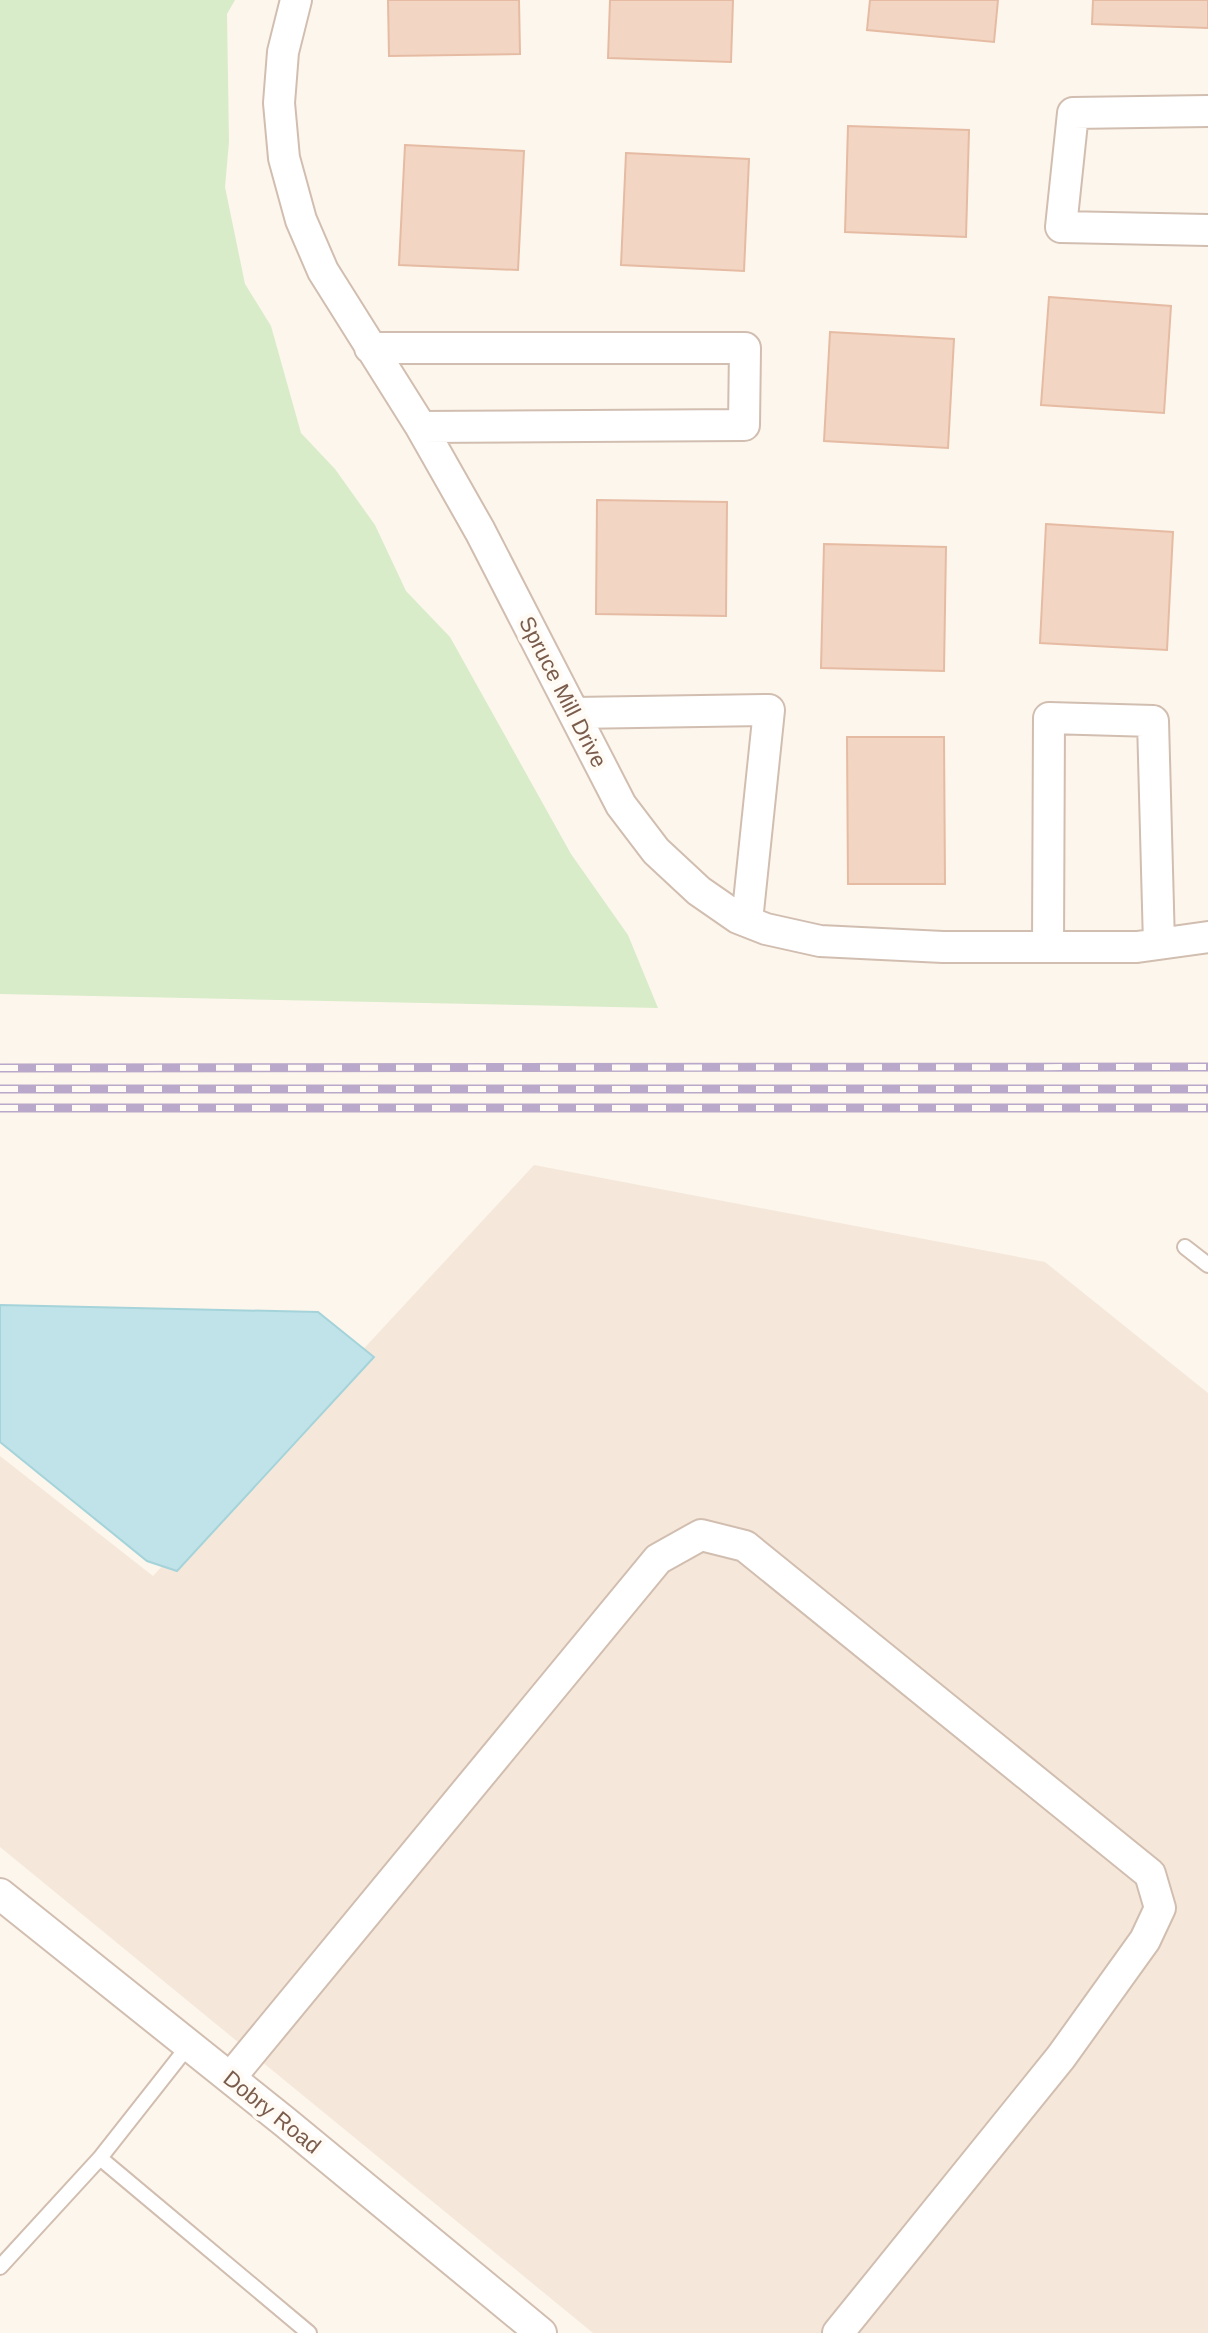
<svg xmlns="http://www.w3.org/2000/svg" width="1208" height="2333" font-family="Helvetica,sans-serif">
  <style>
    .residential { fill: #f5e8da }
    .green { fill: #d8ecc9 }
    .water { fill: #bfe3e8; stroke: #a5d3da; stroke-width: 2 }
    .building { fill: #f3d5c3; stroke: #e6bba3; stroke-width: 2 }
    .lines { fill: none; stroke-linecap: round; stroke-linejoin: round }
    .lane-casing { stroke: #d1beb0; stroke-width: 18 }
    .street-casing { stroke: #d1beb0; stroke-width: 34 }
    .lane { stroke: #fff; stroke-width: 14 }
    .street { stroke: #fff; stroke-width: 30 }
    .rail-casing { stroke: #b9a8c9; stroke-width: 9 }
    .rail { stroke: #fffaf3; stroke-width: 6; stroke-dasharray: 18; stroke-linecap: butt }
    .labels { text-anchor: middle; dominant-baseline: central; stroke-width: 8; stroke-linejoin: round; paint-order: stroke }
    .street-label { font-size: 22px; fill: #7a5c4d; stroke: #fffaf3 }
  </style>
  <rect width="100%" height="100%" fill="#fdf6ec"/>
  <path class="residential" d="M 534,1165 L 1045,1262 L 1208,1393 L 1208,2333 L 593,2333 L 0,1847 L 0,1456 L 153,1576 Z"/>
  <path class="green" d="M 0,0 L 235,0 L 227,14 L 229,142 L 225,187 L 245,284 L 271,326 L 301,433 L 335,469 L 375,525 L 406,591 L 450,637 L 571,854 L 628,935 L 658,1008 L 0,994 Z"/>
  <path class="water" d="M 0,1305 L 318,1312 L 374,1357 L 177,1571 L 147,1561 L 0,1442 Z"/>
  <path class="building" d="M 388,0 L 519,0 L 520,54 L 389,56 Z
    M 610,0 L 733,0 L 731,62 L 608,58 Z
    M 870,0 L 998,0 L 994,42 L 867,30 Z
    M 1093,0 L 1208,0 L 1208,28 L 1092,24 Z
    M 848,126 L 969,130 L 966,237 L 845,232 Z
    M 405,145 L 524,151 L 518,270 L 399,265 Z
    M 626,153 L 749,159 L 744,271 L 621,265 Z
    M 1049,297 L 1171,306 L 1164,413 L 1041,405 Z
    M 830,332 L 954,339 L 948,448 L 824,441 Z
    M 597,500 L 727,502 L 726,616 L 596,614 Z
    M 1046,524 L 1173,532 L 1167,650 L 1040,643 Z
    M 824,544 L 946,547 L 944,671 L 821,668 Z
    M 847,737 L 944,737 L 945,884 L 848,884 Z"/>
  <g class="lines">
    <defs>
      <path id="lane" d="M 1185,1247 L 1208,1265
        M 189,2045 L 100,2158 L 309,2333
        M 0,2267 L 100,2158"/>
      <path id="street" d="M 296,0 L 283,52 L 279,103 L 284,158 L 301,220 L 323,271 L 421,427 L 480,531 L 621,805 L 656,851 L 699,891 L 738,918 L 766,929 L 820,941 L 943,947 L 1137,947 L 1208,937
        M 1208,111 L 1073,113 L 1061,227 L 1208,230
        M 370,348 L 745,348 L 744,425 L 421,427
        M 574,713 L 769,710 L 747,921
        M 1048,947 L 1049,718 L 1153,721 L 1159,944
        M 0,1894 L 285,2122 L 541,2333
        M 230,2078 L 658,1559 L 701,1535 L 745,1546 L 1150,1874 L 1160,1908 L 1145,1940 L 1061,2057 L 838,2333"/>
    </defs>
    <use href="#lane" class="lane-casing"/>
    <use href="#street" class="street-casing"/>
    <use href="#lane" class="lane"/>
    <use href="#street" class="street"/>
    <defs>
      <path id="rail" d="M 0,1068 L 1208,1067
        M 0,1089 L 1208,1089
        M 0,1108 L 1208,1108"/>
    </defs>
    <use href="#rail" class="rail-casing"/>
    <use href="#rail" class="rail"/>
  </g>
  <g class="labels">
    <g class="street-label">
      <text transform="translate(563 692) rotate(63)">Spruce Mill Drive</text>
      <text transform="translate(272 2112) rotate(39)">Dobry Road</text>
    </g>
  </g>
</svg>
